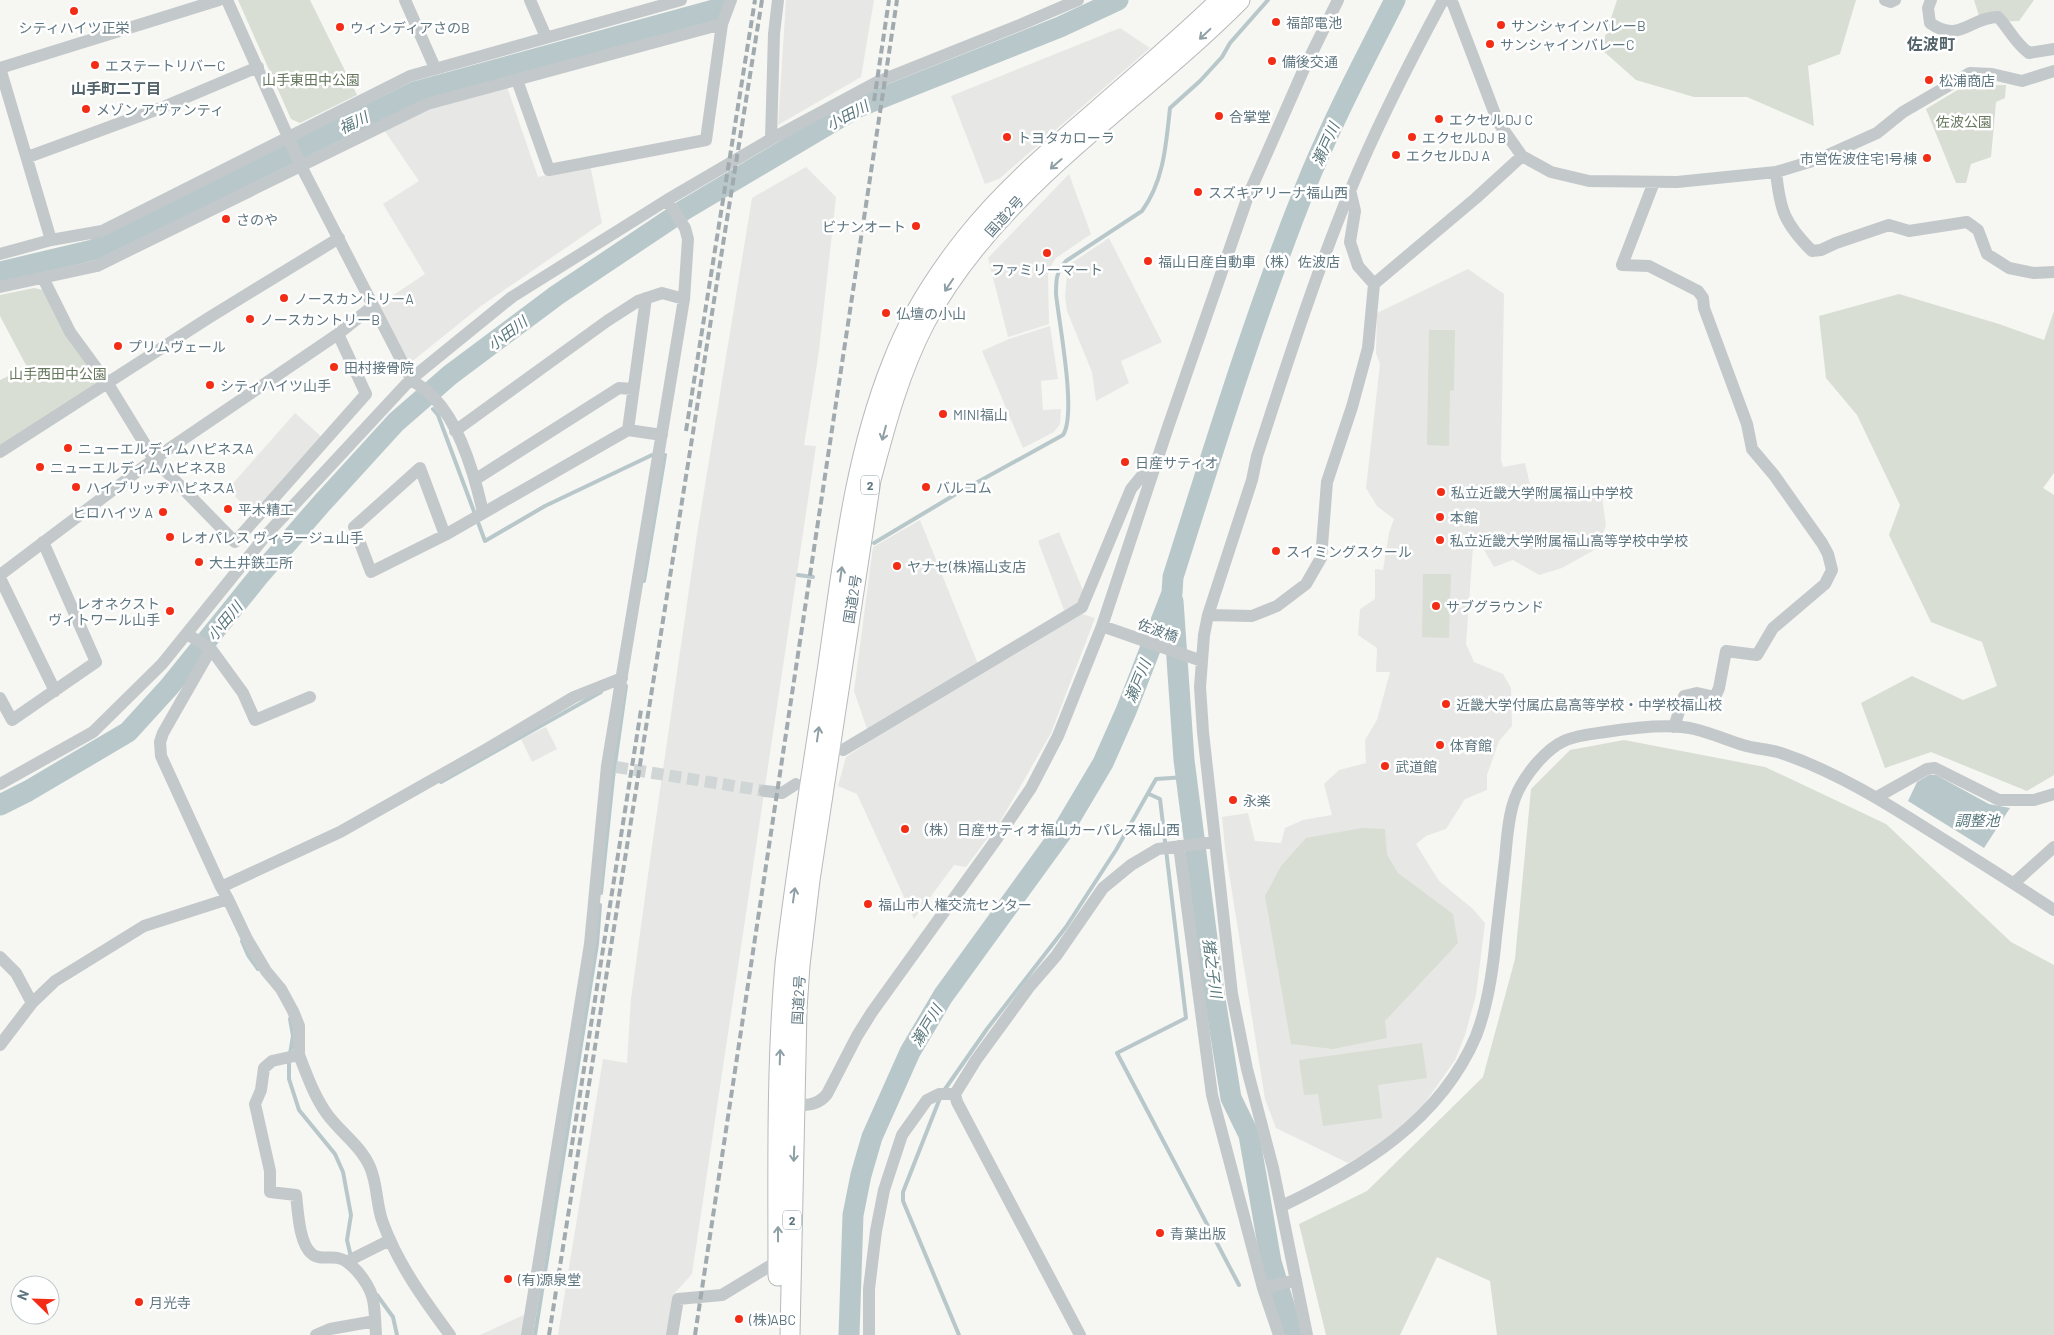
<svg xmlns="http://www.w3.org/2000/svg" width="2054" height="1335" font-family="Barlow,'Noto Sans JP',sans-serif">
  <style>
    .built { fill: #e7e7e5 }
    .green { fill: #d8ded3 }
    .water { fill: #b8c8ca }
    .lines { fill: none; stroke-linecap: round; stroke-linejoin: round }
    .stream { stroke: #b8c8ca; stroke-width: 4 }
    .river { stroke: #b8c8ca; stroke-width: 21 }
    .minor-tunnel { stroke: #d0d6d6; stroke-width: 12; stroke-dasharray: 12 6; stroke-linecap: butt }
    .highway-casing { stroke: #b5babc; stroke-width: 21 }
    .minor { stroke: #c3c8cb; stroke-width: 12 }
    .highway { stroke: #fff; stroke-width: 19 }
    .rail { stroke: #a1aaae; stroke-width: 4; stroke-dasharray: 8 4; stroke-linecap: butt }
    .oneway { stroke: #8e9fa6 }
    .poi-dot { fill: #f32c15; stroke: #fff; stroke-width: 2 }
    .labels { text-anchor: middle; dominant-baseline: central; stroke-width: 5; stroke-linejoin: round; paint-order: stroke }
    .shield { fill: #fff; stroke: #8e9fa6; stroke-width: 1 }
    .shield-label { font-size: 12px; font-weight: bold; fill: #5e7680 }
    .poi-label { font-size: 14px; fill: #5e7680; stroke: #fff; text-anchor: start }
    .park-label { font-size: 14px; fill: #66775e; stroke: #fff }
    .street-label { font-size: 14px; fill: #5e7680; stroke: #fff }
    .neighbourhood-label { font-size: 15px; font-weight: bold; fill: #51626a; stroke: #fff }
    .water-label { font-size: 15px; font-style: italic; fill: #59777c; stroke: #fff }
    .quarter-label { font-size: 16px; font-weight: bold; fill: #51626a; stroke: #fff }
  </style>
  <rect width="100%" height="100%" fill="#f6f6f2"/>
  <path class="built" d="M 786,0 L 874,0 L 861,77 L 778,125 Z
    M 1120,28 L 1150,48 L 999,179 L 985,184 L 951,96 Z
    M 507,87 L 538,177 L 590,165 L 602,223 L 481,306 L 410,363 L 377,306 L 425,274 L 383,204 L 419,181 L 382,127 L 428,108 Z
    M 806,167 L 836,197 L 819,351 L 804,445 L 816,446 L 692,1274 L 673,1295 L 667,1335 L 558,1335 L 603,1059 L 627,1063 L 631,999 L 651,853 L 697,534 L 752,198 Z
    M 1069,174 L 1091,234 L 1056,258 L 1052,264 L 1048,274 L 1049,324 L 1008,337 L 988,258 Z
    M 1109,238 L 1162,342 L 1121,361 L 1129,383 L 1096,401 L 1092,372 L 1067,311 L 1065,296 L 1067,275 L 1073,262 Z
    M 1468,269 L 1504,294 L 1501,460 L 1503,467 L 1525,463 L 1531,489 L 1584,486 L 1601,489 L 1606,526 L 1596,549 L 1562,568 L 1539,575 L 1513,560 L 1494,567 L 1474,533 L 1466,644 L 1474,662 L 1503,674 L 1511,688 L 1512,726 L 1499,741 L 1487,775 L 1487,790 L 1465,799 L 1446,829 L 1426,836 L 1416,844 L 1439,881 L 1473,909 L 1485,923 L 1476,995 L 1465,1035 L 1455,1060 L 1425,1103 L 1408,1122 L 1381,1144 L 1348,1163 L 1276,1128 L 1265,1099 L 1225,848 L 1222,817 L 1248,813 L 1255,841 L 1281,843 L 1285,828 L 1303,820 L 1332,815 L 1324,784 L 1339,770 L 1366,763 L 1365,740 L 1377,720 L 1390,672 L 1376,672 L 1377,648 L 1358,635 L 1360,609 L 1375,599 L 1375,569 L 1383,570 L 1389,533 L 1394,519 L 1377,506 L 1366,488 L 1380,364 L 1376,353 L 1377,313 Z
    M 1050,326 L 1058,379 L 1041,381 L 1043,410 L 1061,409 L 1060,424 L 1054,432 L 1023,448 L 982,351 L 1009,339 Z
    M 295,413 L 323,438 L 254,516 L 228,489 Z
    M 920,520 L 978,664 L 867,729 L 854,691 L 873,547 Z
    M 1059,532 L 1084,593 L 1080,604 L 1064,610 L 1038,541 Z
    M 1082,614 L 1095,618 L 1051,733 L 1001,820 L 966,867 L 954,865 L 914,919 L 857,794 L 838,786 L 846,757 L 889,728 Z
    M 546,727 L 557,749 L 532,762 L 521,739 Z
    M 526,1314 L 522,1335 L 480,1335 Z"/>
  <path class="green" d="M 238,0 L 310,0 L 357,95 L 300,123 L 291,119 Z
    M 1617,0 L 1856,0 L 1840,54 L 1808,66 L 1814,126 L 1747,97 L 1694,97 L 1636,80 L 1601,49 Z
    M 1974,0 L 2034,0 L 2019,21 L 1981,22 Z
    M 2006,85 L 2005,98 L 1996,102 L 1991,157 L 1971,164 L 1966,183 L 1956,183 L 1926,109 L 1964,86 Z
    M 34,288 L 43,290 L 100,381 L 0,447 L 0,380 L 27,367 L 0,316 L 0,295 Z
    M 1899,294 L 1999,324 L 2044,340 L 2054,311 L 2054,473 L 2043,488 L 2054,495 L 2054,775 L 2027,791 L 1931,752 L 1885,768 L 1861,703 L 1912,676 L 1963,700 L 1997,686 L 1982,642 L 1931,622 L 1889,535 L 1900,505 L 1857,415 L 1826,378 L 1819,316 Z
    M 1429,330 L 1455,330 L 1454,390 L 1450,391 L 1449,446 L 1427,445 Z
    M 1423,574 L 1451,574 L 1449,638 L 1422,637 Z
    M 1624,740 L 1765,767 L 1886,824 L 2011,942 L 2054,965 L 2054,1335 L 1497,1335 L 1490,1281 L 1437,1257 L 1400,1335 L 1326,1335 L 1299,1224 L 1367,1191 L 1483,1077 L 1515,959 L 1531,789 L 1570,750 Z
    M 1362,828 L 1385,829 L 1387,855 L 1398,873 L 1453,914 L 1458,943 L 1385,1021 L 1387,1038 L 1333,1049 L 1291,1044 L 1265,896 L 1281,866 L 1306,838 Z
    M 1422,1043 L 1427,1078 L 1378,1085 L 1382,1118 L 1323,1126 L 1318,1094 L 1304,1095 L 1299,1060 Z"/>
  <path class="water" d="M 1929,775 L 1936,775 L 1989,804 L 2010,808 L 1984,848 L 1908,801 L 1917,782 Z"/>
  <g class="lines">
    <path class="stream" d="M 422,400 L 425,403
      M 433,409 L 438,415 L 485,541 L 545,506 L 652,455
      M 874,543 L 956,494 L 1063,435 C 1077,414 1059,323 1056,294 C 1056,280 1056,272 1066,261 L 1142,211 C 1164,181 1166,144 1170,108 L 1200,81 L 1222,57 L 1230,43 L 1268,0
      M 798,575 L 813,577
      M 644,581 L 665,455
      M 441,782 L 601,692
      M 1149,794 L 1160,799 L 1186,1018 L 1117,1053 L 1239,1285
      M 601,893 L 613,778 L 626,686
      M 242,941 L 248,955 L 258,969
      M 290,1054 L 293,1036 L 290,1019
      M 289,1061 L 289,1079 L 299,1110 L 335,1154 L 343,1172 L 351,1215 L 347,1240 L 351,1257
      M 943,1092 L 987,1029 L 1066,927 L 1116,850 L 1156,779 L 1186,777
      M 940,1098 L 903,1192 L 903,1201 L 959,1335
      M 377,1295 L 393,1317 L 397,1335
      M 535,1335 L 597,944 L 600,905"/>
    <path class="river" d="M 0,272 L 93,250 L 415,92 L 721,8
      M 1173,601 L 1184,760 L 1214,993 L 1231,1098 L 1249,1135 L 1271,1262 L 1293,1335
      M 0,805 L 28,791 L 128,732 L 169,687 L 258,577 L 322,503 L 396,422 L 450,375 L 557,295 L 684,210 L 856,108 L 1060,27 L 1118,0
      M 849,1335 L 853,1215 L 861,1175 L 872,1137 L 910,1052 L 943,996 L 1062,832 L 1103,763 L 1126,711 L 1172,593 L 1173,577 C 1214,448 1254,317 1304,191 C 1330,125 1363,63 1395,0"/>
    <path class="minor-tunnel" d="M 616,767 L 765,791"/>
    <defs>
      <path id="highway" d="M 778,1276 C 778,1172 776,1067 785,964 C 796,868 812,773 826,678 C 842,572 852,463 892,363 C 909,318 935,277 965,239 C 1001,193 1044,156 1088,118 C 1132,79 1178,41 1220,0
        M 790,1335 L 797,1009 L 800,965 L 810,880 L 871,480 C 885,427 899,373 925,323 C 997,188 1135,106 1240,0"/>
    </defs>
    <use href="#highway" class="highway-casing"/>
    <path class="minor" d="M 227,0 L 301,166 L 411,379 C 419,386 429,391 435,399 C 460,425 475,477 483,512
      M 405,0 L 435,68
      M 530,0 L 546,37
      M 1449,0 L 1453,4 L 1498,122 L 1522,156 L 1551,172 L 1589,181 L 1677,182 L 1776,172 L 1819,159 L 1877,133 L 1903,112 L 1970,73 L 1992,74 L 2022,81 L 2054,71
      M 1885,0 L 1891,2 L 1895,0
      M 1931,0 L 1928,8 L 1930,23 C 1960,44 1970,17 1998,17 C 2010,30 2015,43 2029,53 L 2054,49
      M 0,68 L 219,0
      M 0,68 L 51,240
      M 517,80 L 549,170 L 706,140 L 722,24 L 731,0
      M 771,139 L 774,34 L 778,0
      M 28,157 L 161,108 L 258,67
      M 1776,172 C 1780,210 1784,223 1812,251 L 1821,250 L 1836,243 L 1889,225 L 1909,231 L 1967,222 L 1978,230 L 1987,254 L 2009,268 L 2034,273 L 2054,272
      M 1654,182 L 1622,265 L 1649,266 L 1698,291 L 1703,298 L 1704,308 L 1747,424 L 1752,449 L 1774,475 L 1822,543 L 1828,554 L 1832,570 L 1825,584 L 1773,628 L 1757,655 L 1726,651 L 1719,688 L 1715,697 L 1697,693 L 1684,696 L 1674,727
      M 0,254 L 51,240 L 102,231 L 410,76 L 681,0
      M 43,278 L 70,332 L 108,384 L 154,459 L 235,542 L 366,394 L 338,334
      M 1374,284 L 1476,198 L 1522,156
      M 0,287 L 97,266 L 427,104 L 722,24
      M 628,430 L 646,298
      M 455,431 L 607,321 L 638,301 L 662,293 L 684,299
      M 0,452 L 210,317 L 339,238
      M 476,479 L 619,388 L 633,389
      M 445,535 L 420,468 L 354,527 L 371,572 L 445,535 L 628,430 L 662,435
      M 0,575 L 154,459 L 338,334 L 373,306
      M 0,578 L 55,691
      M 1208,615 L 1252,616 L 1277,606 L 1306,584 L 1321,558 L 1327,482 L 1352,407 L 1368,348 L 1374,284 L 1358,266 L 1350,242 L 1355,211 L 1350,190
      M 1102,626 L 1202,661
      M 187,634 L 211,649 L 243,693 L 255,720 L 310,697
      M 211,649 L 163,733 L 160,742 L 161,756 L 221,887
      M 0,698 L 12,720 L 96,662 L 43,542
      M 843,750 L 1082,607 L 1131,489 L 1154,461
      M 0,784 L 93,732 L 162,664 L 267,534 L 411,379 L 512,297 L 667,200 L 771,139 L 877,82 L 1022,24 L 1078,0
      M 765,791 L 782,793 L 796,784
      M 1877,797 L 1927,769 L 1935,768 L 1999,800 L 2034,800 L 2054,794
      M 1179,846 L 1212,1095 L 1263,1288 L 1279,1335
      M 2014,883 L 2054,847
      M 228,899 L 247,939 L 266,971 L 281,989 L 293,1011 L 299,1026 L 299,1055 L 272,1061 L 264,1068 L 261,1090 L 255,1104 L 270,1171 L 270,1192 L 296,1195 C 298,1211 299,1244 312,1254 C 319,1260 331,1256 338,1258 C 347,1260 351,1265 357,1271 C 377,1294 374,1306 376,1335
      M 0,957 L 16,973 L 32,1003
      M 0,1045 L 32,1003 L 55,981 L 144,926 L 228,899 L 221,887 L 340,832 L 487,749 L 574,697 L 622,678
      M 299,1055 C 307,1075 314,1096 327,1114 C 340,1132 361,1146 370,1167 C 378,1185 376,1206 383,1223 C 398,1264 424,1300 450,1335
      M 789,1105 C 804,1105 817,1107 827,1094 L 857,1036 L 872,1012 L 998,837 L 1031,788 L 1058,736 L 1102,626 L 1168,427 L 1248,196 L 1303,71 L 1338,0
      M 1282,1206 C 1361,1168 1440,1121 1476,1036 C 1488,1005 1493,970 1496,937 C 1499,911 1502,885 1505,859 C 1507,839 1508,817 1515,798 C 1523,777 1545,749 1566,740 C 1579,735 1592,734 1605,732 C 1631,728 1669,723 1694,729 C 1711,733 1727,740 1743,745 C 1755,749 1769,749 1781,753 C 1837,772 1886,803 1935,834 C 1975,859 2015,884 2054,910
      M 348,1261 L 390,1240
      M 1263,1288 L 1296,1280
      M 316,1335 L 330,1329 L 375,1321
      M 527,1335 L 590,944 L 607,766 L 684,299 L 688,239 L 685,228 L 667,200
      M 672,1335 L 678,1299 L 722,1295 L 778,1261
      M 869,1335 L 869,1289 L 876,1231 L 884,1190 L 902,1135 L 927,1100 L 939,1094 L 955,1094
      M 1080,1335 L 957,1102 L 955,1094 L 976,1060 L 1030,986 L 1056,956 L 1103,888 L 1131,865 L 1158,849 L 1214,842
      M 1307,1335 L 1273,1168 L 1247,1069 L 1232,994 L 1203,732 L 1200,687 L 1204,635 L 1208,615 L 1252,480 L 1257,456 C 1286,367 1314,278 1350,191 C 1377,125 1409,63 1443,0"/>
    <use href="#highway" class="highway"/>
    <path class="rail" d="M 874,101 L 889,0
      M 686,431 L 755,0
      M 570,1157 L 641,710
      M 549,1335 L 762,0
      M 695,1335 L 897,0"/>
  </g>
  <defs><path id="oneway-shaft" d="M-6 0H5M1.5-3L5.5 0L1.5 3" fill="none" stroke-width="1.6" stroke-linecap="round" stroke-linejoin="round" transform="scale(1.25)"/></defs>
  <g class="oneway">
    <use href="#oneway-shaft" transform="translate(1205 34) rotate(137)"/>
    <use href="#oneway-shaft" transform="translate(1056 164) rotate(139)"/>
    <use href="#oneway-shaft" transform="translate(949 285) rotate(124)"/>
    <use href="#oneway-shaft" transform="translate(884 433) rotate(105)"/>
    <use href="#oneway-shaft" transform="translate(841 574) rotate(-82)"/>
    <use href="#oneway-shaft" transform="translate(818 734) rotate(-82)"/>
    <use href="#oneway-shaft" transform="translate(794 895) rotate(-82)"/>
    <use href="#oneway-shaft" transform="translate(780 1057) rotate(-88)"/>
    <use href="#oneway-shaft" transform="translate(794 1154) rotate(92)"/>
    <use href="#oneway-shaft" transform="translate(778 1234) rotate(-90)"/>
  </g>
  <g class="poi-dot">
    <circle cx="74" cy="11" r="5"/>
    <circle cx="1276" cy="22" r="5"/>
    <circle cx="1501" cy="25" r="5"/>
    <circle cx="340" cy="27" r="5"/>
    <circle cx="1490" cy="44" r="5"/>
    <circle cx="1272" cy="61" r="5"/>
    <circle cx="95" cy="65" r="5"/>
    <circle cx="1929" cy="80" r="5"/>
    <circle cx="86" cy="109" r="5"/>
    <circle cx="1219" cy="116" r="5"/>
    <circle cx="1439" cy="119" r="5"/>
    <circle cx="1007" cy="137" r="5"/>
    <circle cx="1412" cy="137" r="5"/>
    <circle cx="1396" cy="155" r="5"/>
    <circle cx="1927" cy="158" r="5"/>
    <circle cx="1198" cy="192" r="5"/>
    <circle cx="226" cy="219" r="5"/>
    <circle cx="916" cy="226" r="5"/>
    <circle cx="1047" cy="253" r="5"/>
    <circle cx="1148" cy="261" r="5"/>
    <circle cx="284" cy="298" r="5"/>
    <circle cx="886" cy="313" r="5"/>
    <circle cx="250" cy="319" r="5"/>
    <circle cx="118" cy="346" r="5"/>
    <circle cx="334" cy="367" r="5"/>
    <circle cx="210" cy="385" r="5"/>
    <circle cx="943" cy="414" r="5"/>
    <circle cx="68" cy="448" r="5"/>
    <circle cx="1125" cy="462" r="5"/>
    <circle cx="40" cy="467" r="5"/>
    <circle cx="76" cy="487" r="5"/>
    <circle cx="926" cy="487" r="5"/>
    <circle cx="1441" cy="492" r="5"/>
    <circle cx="228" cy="509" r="5"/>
    <circle cx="163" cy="512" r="5"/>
    <circle cx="1440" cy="517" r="5"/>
    <circle cx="170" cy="537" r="5"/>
    <circle cx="1440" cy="540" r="5"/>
    <circle cx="1276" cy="551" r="5"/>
    <circle cx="199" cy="562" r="5"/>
    <circle cx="897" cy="566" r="5"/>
    <circle cx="1436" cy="606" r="5"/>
    <circle cx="170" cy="611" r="5"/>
    <circle cx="1446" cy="704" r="5"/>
    <circle cx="1440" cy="745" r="5"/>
    <circle cx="1385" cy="766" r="5"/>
    <circle cx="1233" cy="800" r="5"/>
    <circle cx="905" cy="829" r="5"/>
    <circle cx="868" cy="904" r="5"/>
    <circle cx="1160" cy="1233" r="5"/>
    <circle cx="508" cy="1279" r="5"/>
    <circle cx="139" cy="1302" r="5"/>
    <circle cx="739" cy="1319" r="5"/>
  </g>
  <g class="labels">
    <g class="shield">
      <rect x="861" y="475.5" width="18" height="19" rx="4"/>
      <rect x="783" y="1210.5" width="18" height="19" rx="4"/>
    </g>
    <g class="shield-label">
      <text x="870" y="485">2</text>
      <text x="792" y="1220">2</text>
    </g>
    <g class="poi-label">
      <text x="1286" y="22">福部電池</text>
      <text x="1511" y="25">サンシャインバレーB</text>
      <text x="74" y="27" text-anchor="middle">シティハイツ正栄</text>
      <text x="350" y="27">ウィンディアさのB</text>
      <text x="1500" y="44">サンシャインバレーC</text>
      <text x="1282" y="61">備後交通</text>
      <text x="105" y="65">エステートリバーC</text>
      <text x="1939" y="80">松浦商店</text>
      <text x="96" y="109">メゾン アヴァンティ</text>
      <text x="1229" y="116">合掌堂</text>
      <text x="1449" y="119">エクセルDJ C</text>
      <text x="1017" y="137">トヨタカローラ</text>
      <text x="1422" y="137">エクセルDJ B</text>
      <text x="1406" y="155">エクセルDJ A</text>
      <text x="1917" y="158" text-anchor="end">市営佐波住宅1号棟</text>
      <text x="1208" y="192">スズキアリーナ福山西</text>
      <text x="236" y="219">さのや</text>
      <text x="906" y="226" text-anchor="end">ビナンオート</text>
      <text x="1158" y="261">福山日産自動車（株）佐波店</text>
      <text x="1047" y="269" text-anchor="middle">ファミリーマート</text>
      <text x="294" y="298">ノースカントリーA</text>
      <text x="896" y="313">仏壇の小山</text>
      <text x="260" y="319">ノースカントリーB</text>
      <text x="128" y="346">プリムヴェール</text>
      <text x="344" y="367">田村接骨院</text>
      <text x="220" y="385">シティハイツ山手</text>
      <text x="953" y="414">MINI福山</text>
      <text x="78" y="448">ニューエルディムハピネスA</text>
      <text x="1135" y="462">日産サティオ</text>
      <text x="50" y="467">ニューエルディムハピネスB</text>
      <text x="86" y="487">ハイブリッヂハピネスA</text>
      <text x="936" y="487">バルコム</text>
      <text x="1451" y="492">私立近畿大学附属福山中学校</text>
      <text x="238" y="509">平木精工</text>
      <text x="153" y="512" text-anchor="end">ヒロハイツ A</text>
      <text x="1450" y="517">本館</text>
      <text x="180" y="537">レオパレス ヴィラージュ山手</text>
      <text x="1450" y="540">私立近畿大学附属福山高等学校中学校</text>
      <text x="1286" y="551">スイミングスクール</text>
      <text x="209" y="562">大土井鉄工所</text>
      <text x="907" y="566">ヤナセ(株)福山支店</text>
      <text x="160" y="603" text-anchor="end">レオネクスト<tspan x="160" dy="16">ヴィトワール山手</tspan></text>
      <text x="1446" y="606">サブグラウンド</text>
      <text x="1456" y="704">近畿大学付属広島高等学校・中学校福山校</text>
      <text x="1450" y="745">体育館</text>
      <text x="1395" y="766">武道館</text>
      <text x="1243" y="800">永楽</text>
      <text x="915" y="829">（株）日産サティオ福山カーパレス福山西</text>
      <text x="878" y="904">福山市人権交流センター</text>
      <text x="1170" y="1233">青葉出版</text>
      <text x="518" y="1279">(有)源泉堂</text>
      <text x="149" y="1302">月光寺</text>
      <text x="749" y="1319">(株)ABC</text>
    </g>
    <g class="park-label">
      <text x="311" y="79">山手東田中公園</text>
      <text x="1964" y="121">佐波公園</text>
      <text x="58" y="373">山手西田中公園</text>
    </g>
    <g class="street-label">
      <text transform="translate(1004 216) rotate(-48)">国道2号</text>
      <text transform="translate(852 599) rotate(-81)">国道2号</text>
      <text transform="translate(1158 630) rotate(20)">佐波橋</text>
      <text transform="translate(798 1000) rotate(-87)">国道2号</text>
    </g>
    <g class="neighbourhood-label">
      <text x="116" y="88">山手町二丁目</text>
    </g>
    <g class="water-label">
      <text transform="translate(847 115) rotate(-28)">小田川</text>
      <text transform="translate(353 122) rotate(-26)">福川</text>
      <text transform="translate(1325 144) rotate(-66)">瀬戸川</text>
      <text transform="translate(507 333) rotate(-37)">小田川</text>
      <text transform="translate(224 621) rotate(-50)">小田川</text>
      <text transform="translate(1137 681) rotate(-68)">瀬戸川</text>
      <text x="1977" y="820">調整池</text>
      <text transform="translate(1213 968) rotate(82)">猪之子川</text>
      <text transform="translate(926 1025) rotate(-59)">瀬戸川</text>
    </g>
    <g class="quarter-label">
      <text x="1931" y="43">佐波町</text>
    </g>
  </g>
  <g transform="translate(35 1300) rotate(293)"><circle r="24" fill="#ffffff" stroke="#bfc8cc"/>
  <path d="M0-4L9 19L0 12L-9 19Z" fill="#f32c15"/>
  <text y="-8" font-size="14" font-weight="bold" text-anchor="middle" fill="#5e7680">N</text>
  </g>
</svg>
